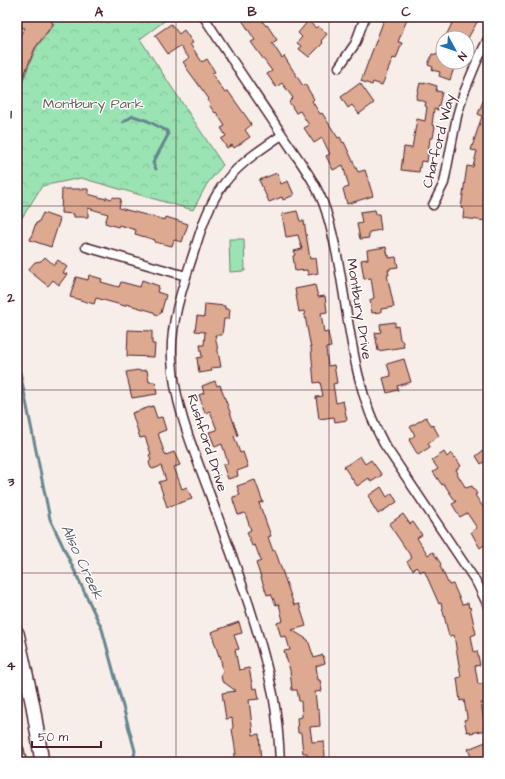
<svg xmlns="http://www.w3.org/2000/svg" width="505" height="779" font-family="'Architects Daughter',sans-serif">
  <style>
    .park { fill: url(#park-crowns); stroke: #72816e }
    .garden { fill: #9ae3b2; stroke: #72816e }
    .lines { fill: none; stroke-linecap: round; stroke-linejoin: round }
    .stream { stroke: #668690; stroke-width: 3 }
    .building { fill: #ddaa91; stroke: #4a1f2b }
    .minor-casing { stroke: #4a1f2b; stroke-width: 11 }
    .primary-casing { stroke: #4a1f2b; stroke-width: 16 }
    .minor { stroke: #fff; stroke-width: 8 }
    .primary { stroke: #fff; stroke-width: 13 }
    .grid { fill: none; stroke: #4a1f2b; stroke-width: 1; stroke-opacity: 0.55 }
    .labels { text-anchor: middle; dominant-baseline: central; stroke-width: 3; stroke-linejoin: round; paint-order: stroke }
    .park-label { font-size: 14px; fill: #625a54; stroke: #fff }
    .street-label { font-size: 14px; fill: #4a1f2b; stroke: #fff }
    .water-label { font-size: 15px; font-style: italic; fill: #5a5b66; stroke: #fff }
    .neatline { fill: none; stroke: #4a1f2b; stroke-width: 1.5 }
    .grid-label { font-size: 13px; text-anchor: middle; font-weight: bold; fill: #4a1f2b }
  </style>
  <defs>
    <pattern id="park-crowns" width="20" height="18" patternUnits="userSpaceOnUse"><rect width="20" height="18" fill="#9ae3b2"/><path d="M2 6a3 3 0 1 1 6 0M12 15a3 3 0 1 1 6 0" fill="none" stroke="#86c299"/></pattern>
  </defs>
  <rect width="100%" height="100%" fill="#f8eee9"/>
  <filter id="ink" filterUnits="userSpaceOnUse"><feTurbulence type="fractalNoise" baseFrequency=".025" numOctaves="2"/><feDisplacementMap in="SourceGraphic" scale="8" xChannelSelector="R" yChannelSelector="G"/><feConvolveMatrix kernelMatrix="1 2 1 2 8 2 1 2 1" color-interpolation-filters="sRGB"/></filter>
  <g filter="url(#ink)">
    <path class="park" d="M 49,17 L 170,17 L 140,39 L 223,165 L 207,184 L 193,210 L 81,178 L 42,186 L 20,221 L 17,220 L 17,102 L 24,78 L 36,48 L 54,24 Z"/>
    <path class="garden" d="M 229,239 L 244,239 L 245,271 L 230,272 Z"/>
    <g class="lines">
      <path class="stream" d="M 123,122 L 133,116 L 148,121 L 167,131 L 168,135 L 153,163 L 156,169
        M 17,370 L 20,372 L 50,519 L 102,629 L 135,751 L 133,762"/>
    </g>
    <path class="building" d="M 22,17 L 48,17 L 53,24 L 35,48 L 17,92 L 17,48 L 18,38 L 25,28 L 20,27 Z
      M 240,17 L 259,17 L 266,26 L 267,25 L 277,40 L 272,43 L 282,58 L 284,56 L 303,86 L 305,84 L 314,99 L 312,101 L 320,114 L 322,113 L 338,138 L 340,137 L 343,143 L 344,142 L 358,172 L 365,170 L 373,196 L 347,204 L 343,189 L 349,187 L 343,165 L 333,170 L 326,156 L 330,154 L 322,138 L 314,143 L 304,128 L 309,125 L 300,111 L 296,113 L 289,102 L 293,98 L 282,83 L 276,87 L 267,74 L 272,71 L 251,42 L 255,40 Z
      M 385,17 L 408,17 L 398,42 L 402,43 L 396,59 L 393,58 L 382,85 L 373,82 L 372,85 L 361,81 Z
      M 455,17 L 480,17 L 468,38 L 445,38 Z
      M 308,21 L 316,28 L 318,26 L 327,34 L 321,41 L 323,43 L 309,57 L 299,49 L 301,46 L 297,43 L 302,37 L 298,33 Z
      M 171,24 L 179,34 L 184,30 L 193,43 L 190,44 L 202,62 L 207,59 L 215,72 L 212,74 L 225,93 L 228,91 L 250,122 L 251,125 L 245,130 L 250,137 L 234,148 L 232,145 L 227,148 L 221,139 L 226,136 L 221,128 L 225,126 L 216,112 L 215,113 L 209,105 L 210,104 L 207,100 L 209,99 L 185,66 L 186,66 L 183,62 L 189,58 L 180,46 L 168,54 L 155,35 Z
      M 443,42 L 443,62 L 456,62 L 450,80 L 439,76 L 440,72 L 432,70 L 433,67 L 428,65 L 432,54 L 437,55 Z
      M 424,82 L 437,86 L 436,91 L 442,92 L 438,110 L 434,109 L 432,125 L 435,126 L 433,138 L 430,138 L 427,162 L 421,161 L 419,172 L 401,170 L 404,147 L 412,148 L 417,119 L 425,121 L 427,107 L 425,106 L 426,102 L 416,99 L 420,83 L 424,84 Z
      M 360,83 L 374,103 L 359,114 L 352,105 L 348,108 L 341,97 Z
      M 487,91 L 488,124 L 484,135 L 488,136 L 488,160 L 485,170 L 488,171 L 483,198 L 488,199 L 486,221 L 463,218 L 464,209 L 461,208 L 467,166 L 473,167 L 477,151 L 471,150 L 482,116 L 478,114 Z
      M 277,173 L 281,184 L 288,181 L 294,195 L 283,200 L 282,197 L 269,202 L 259,180 Z
      M 62,189 L 88,189 L 88,194 L 106,199 L 106,197 L 111,199 L 114,197 L 121,199 L 119,208 L 165,220 L 166,217 L 188,224 L 182,242 L 174,240 L 172,246 L 154,242 L 155,240 L 135,234 L 136,230 L 119,225 L 118,227 L 105,223 L 108,214 L 88,208 L 88,217 L 74,217 L 74,214 L 61,213 Z
      M 375,210 L 376,214 L 379,214 L 381,230 L 369,232 L 369,238 L 360,239 L 357,224 L 362,223 L 360,212 Z
      M 297,211 L 300,221 L 304,221 L 310,259 L 316,258 L 318,273 L 308,275 L 307,270 L 295,271 L 293,256 L 295,255 L 294,251 L 302,249 L 298,235 L 286,237 L 282,214 Z
      M 43,213 L 60,219 L 51,247 L 30,240 L 36,223 L 38,223 Z
      M 386,247 L 388,256 L 389,255 L 389,258 L 396,257 L 398,267 L 390,268 L 390,270 L 388,270 L 389,275 L 387,275 L 394,307 L 381,309 L 381,312 L 372,313 L 370,300 L 374,298 L 371,278 L 364,279 L 361,260 L 368,259 L 367,250 Z
      M 45,257 L 54,265 L 58,260 L 67,267 L 63,273 L 67,274 L 59,285 L 53,280 L 48,286 L 28,270 L 35,262 L 41,261 Z
      M 89,275 L 102,279 L 101,282 L 119,287 L 121,282 L 140,287 L 142,280 L 159,286 L 157,292 L 166,295 L 161,313 L 158,315 L 155,314 L 154,312 L 126,304 L 125,306 L 96,298 L 94,304 L 70,297 L 76,277 L 88,280 Z
      M 315,285 L 318,297 L 325,296 L 327,312 L 321,313 L 324,333 L 328,332 L 331,347 L 326,348 L 328,366 L 334,365 L 337,383 L 333,384 L 336,403 L 343,401 L 347,420 L 335,422 L 334,417 L 319,419 L 316,397 L 323,396 L 320,382 L 314,383 L 311,348 L 304,311 L 299,312 L 295,289 Z
      M 205,304 L 225,306 L 225,309 L 230,309 L 229,319 L 224,319 L 222,335 L 215,335 L 221,367 L 211,368 L 212,371 L 199,373 L 197,358 L 202,357 L 200,345 L 204,345 L 205,332 L 195,331 L 197,316 L 204,317 Z
      M 395,322 L 395,327 L 398,326 L 400,339 L 403,342 L 404,347 L 378,351 L 375,333 L 381,332 L 380,324 Z
      M 128,330 L 152,331 L 152,344 L 155,344 L 154,357 L 127,356 Z
      M 404,359 L 411,382 L 397,386 L 398,390 L 387,393 L 383,378 L 391,376 L 387,364 Z
      M 138,370 L 139,371 L 147,370 L 149,382 L 155,382 L 157,394 L 132,398 L 126,372 Z
      M 215,381 L 217,386 L 220,385 L 230,412 L 238,435 L 234,436 L 240,453 L 243,452 L 248,467 L 237,471 L 238,476 L 228,479 L 223,465 L 228,463 L 222,444 L 215,447 L 209,432 L 217,430 L 210,411 L 205,413 L 199,395 L 204,393 L 202,386 Z
      M 153,406 L 157,418 L 162,417 L 166,430 L 158,433 L 164,452 L 166,455 L 174,452 L 180,465 L 174,467 L 182,489 L 187,487 L 192,499 L 167,507 L 159,482 L 166,480 L 161,466 L 153,469 L 151,468 L 149,463 L 151,459 L 149,455 L 151,454 L 145,437 L 140,438 L 132,413 Z
      M 426,417 L 432,426 L 433,425 L 439,436 L 428,443 L 430,447 L 418,455 L 409,440 L 415,435 L 410,427 Z
      M 484,450 L 488,456 L 488,459 L 481,464 L 476,456 Z
      M 444,452 L 447,457 L 451,453 L 454,458 L 455,457 L 461,466 L 456,470 L 458,473 L 457,474 L 466,488 L 472,486 L 477,494 L 475,495 L 485,510 L 488,508 L 488,542 L 480,548 L 471,532 L 477,528 L 467,513 L 460,517 L 452,504 L 456,502 L 444,484 L 442,485 L 433,472 L 438,469 L 432,460 Z
      M 360,456 L 365,464 L 371,460 L 382,475 L 371,482 L 369,478 L 357,486 L 344,467 Z
      M 255,480 L 263,502 L 259,503 L 271,536 L 268,537 L 273,551 L 275,550 L 294,605 L 299,604 L 306,626 L 292,630 L 308,640 L 314,658 L 323,655 L 325,663 L 316,666 L 318,680 L 320,680 L 322,691 L 315,692 L 317,710 L 319,710 L 320,726 L 310,727 L 312,742 L 324,741 L 325,757 L 323,757 L 324,762 L 308,762 L 307,753 L 303,753 L 301,733 L 298,733 L 297,718 L 302,717 L 301,701 L 299,701 L 297,690 L 292,690 L 290,670 L 284,651 L 290,650 L 286,636 L 281,637 L 277,623 L 283,621 L 279,604 L 276,605 L 271,594 L 267,595 L 256,563 L 261,561 L 255,545 L 252,546 L 247,532 L 251,530 L 245,513 L 238,515 L 233,500 L 233,497 L 240,495 L 237,486 Z
      M 381,487 L 387,497 L 392,493 L 397,502 L 378,514 L 370,501 L 371,500 L 368,496 Z
      M 403,514 L 410,524 L 413,522 L 422,535 L 417,538 L 428,555 L 433,552 L 441,564 L 440,566 L 449,585 L 453,584 L 462,604 L 468,603 L 469,608 L 470,607 L 476,634 L 471,636 L 474,652 L 477,651 L 480,665 L 475,666 L 478,684 L 485,684 L 486,687 L 488,702 L 481,703 L 484,720 L 488,719 L 488,730 L 470,733 L 470,731 L 467,732 L 464,720 L 467,719 L 467,717 L 464,700 L 460,701 L 457,678 L 461,677 L 454,635 L 449,636 L 441,603 L 439,604 L 424,570 L 420,572 L 416,567 L 413,570 L 407,562 L 412,558 L 389,524 Z
      M 239,622 L 242,633 L 234,635 L 239,649 L 235,650 L 239,670 L 249,668 L 253,689 L 257,688 L 259,699 L 249,700 L 253,735 L 259,734 L 261,762 L 234,762 L 234,754 L 236,754 L 232,729 L 233,727 L 232,718 L 226,719 L 222,693 L 236,691 L 222,681 L 221,675 L 223,672 L 220,655 L 219,656 L 211,632 Z
      M 488,741 L 488,762 L 473,762 L 468,749 Z"/>
    <g class="lines">
      <defs>
        <path id="minor" d="M 204,17 C 229,56 255,94 281,133 C 297,158 317,182 326,211 C 350,288 345,373 384,444 L 477,583 L 488,606
          M 339,67 L 355,44 L 365,17
          M 433,205 L 444,183 L 457,116 L 463,95 L 477,61 L 488,39
          M 86,247 L 186,276
          M 280,762 C 279,739 277,716 273,694 C 259,626 234,561 210,495 C 194,451 174,406 172,358 C 170,324 182,289 192,258 C 199,236 205,214 217,194 C 231,169 258,151 282,135"/>
        <path id="primary" d="M 17,633 L 33,706 L 42,762
          M 17,751 L 19,762"/>
      </defs>
      <use href="#minor" class="minor-casing"/>
      <use href="#primary" class="primary-casing"/>
      <use href="#minor" class="minor"/>
      <use href="#primary" class="primary"/>
    </g>
  </g>
  <path class="grid" d="M 176,17 L 176,762M 329,17 L 329,762M 17,206 L 488,206M 17,390 L 488,390M 17,573 L 488,573"/>
  <g class="labels">
    <g class="park-label">
      <text x="93" y="104">Montbury Park</text>
    </g>
    <g class="street-label">
      <text transform="translate(439 141) rotate(-76)">Charford Way</text>
      <text transform="translate(359 309) rotate(81)">Montbury Drive</text>
      <text transform="translate(207 443) rotate(72)">Rushford Drive</text>
    </g>
    <g class="water-label">
      <text transform="translate(82 562) rotate(65)">Aliso Creek</text>
    </g>
  </g>
  <rect width="505" height="779" fill="none" stroke="#fff" stroke-width="44"/>
  <g transform="translate(455 50) rotate(130)"><circle r="19" fill="#ffffff" stroke="#b7a5aa"/>
  <path d="M0-3L7 15L0 10L-7 15Z" fill="#1f6fb2"/>
  <text y="-6" font-size="11" font-weight="bold" text-anchor="middle" fill="#4a1f2b">N</text>
  </g>
  <path d="M32 741v6h69v-6" fill="none" stroke="#4a1f2b" stroke-width="2"/>
  <text x="38" y="741" font-size="12" fill="#4a1f2b" stroke="#ffffff" stroke-width="3" paint-order="stroke">50 m</text>
  <rect x="22" y="22" width="461" height="735" class="neatline"/>
  <g class="grid-label">
    <text x="99" y="16">A</text>
    <text x="252" y="16">B</text>
    <text x="406" y="16">C</text>
    <text x="11" y="118">1</text>
    <text x="11" y="302">2</text>
    <text x="11" y="486">3</text>
    <text x="11" y="670">4</text>
  </g>
</svg>
